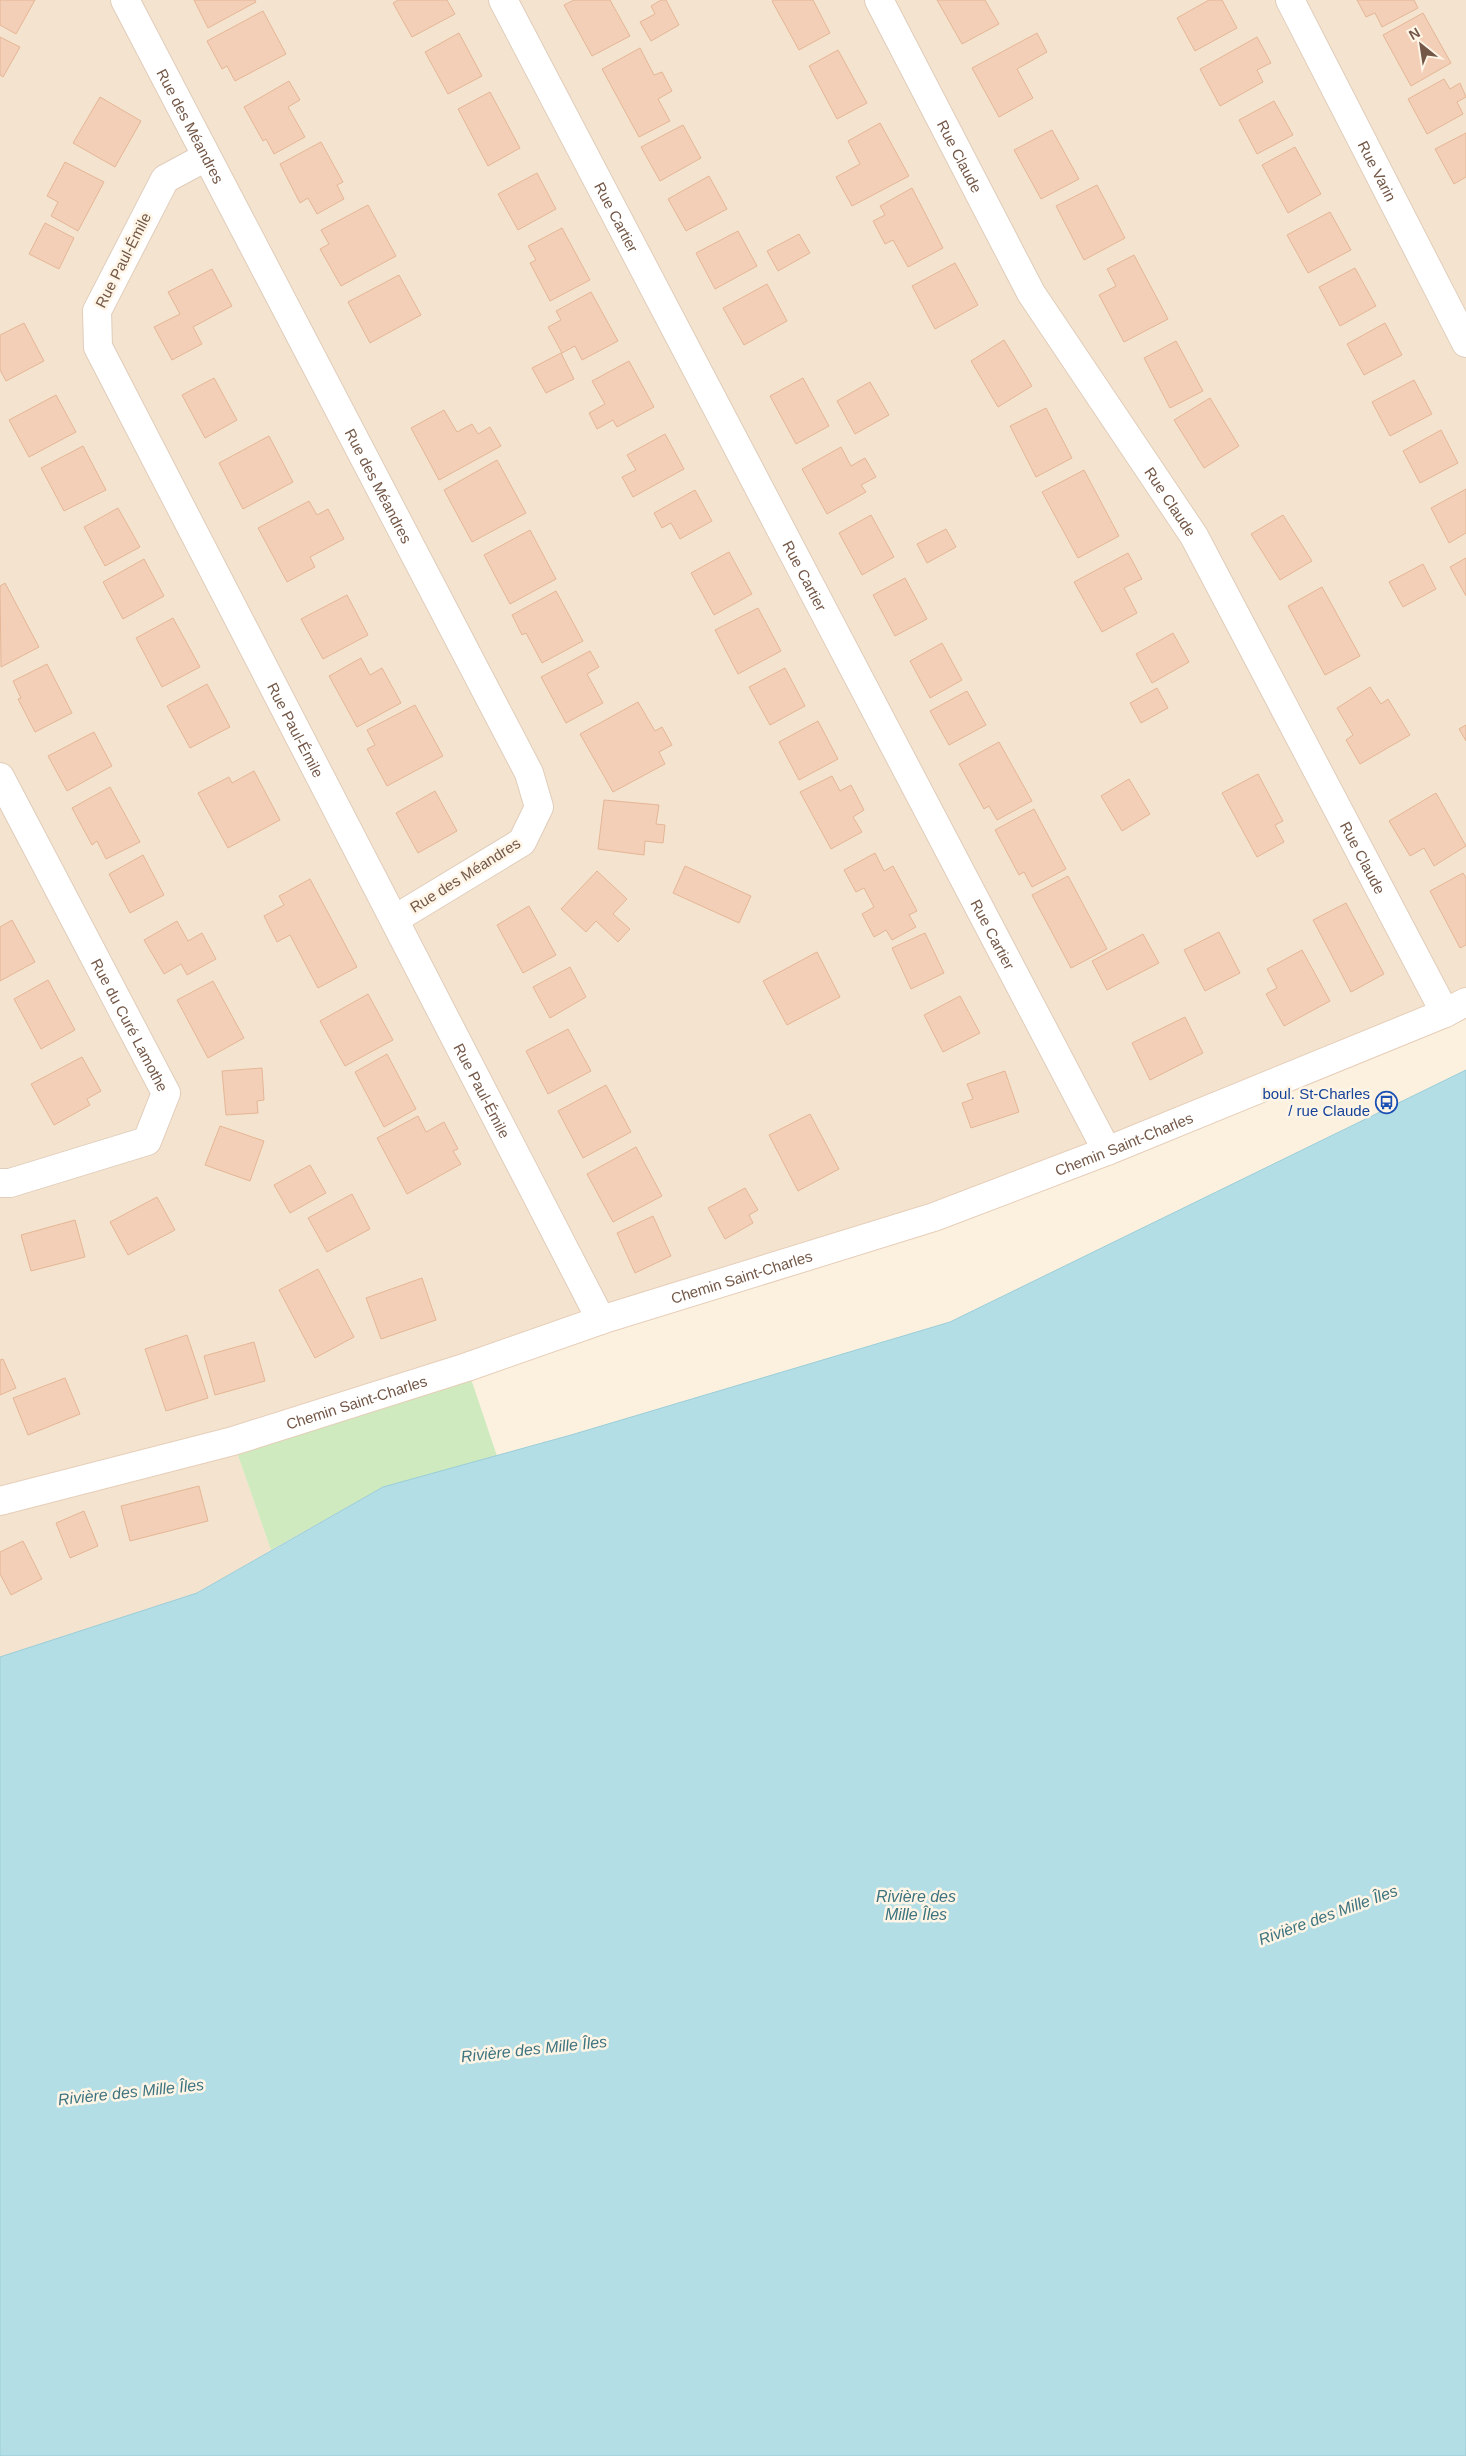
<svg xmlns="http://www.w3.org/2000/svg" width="1466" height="2456" font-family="Helvetica,sans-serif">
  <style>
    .residential { fill: #f4e3ce }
    .green { fill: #cfeabe }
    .water { fill: #b4dee6; stroke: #9acdd8 }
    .building { fill: #f2cfb6; stroke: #e5b696 }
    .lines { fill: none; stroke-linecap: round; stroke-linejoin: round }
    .minor-casing { stroke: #e0cdbb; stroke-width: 30 }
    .secondary-casing { stroke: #e6ceb9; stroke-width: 30 }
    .minor { stroke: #fff; stroke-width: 28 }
    .secondary { stroke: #fff; stroke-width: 28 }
    .labels { text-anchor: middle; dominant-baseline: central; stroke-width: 5; stroke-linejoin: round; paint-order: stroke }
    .street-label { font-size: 15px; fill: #735747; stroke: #fff5e6 }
    .transit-label { font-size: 15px; fill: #164399; stroke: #fff5e6; text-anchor: end }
    .water-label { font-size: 16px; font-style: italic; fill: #3d7480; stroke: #fff5e6 }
  </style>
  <rect width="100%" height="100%" fill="#fcf1df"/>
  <path class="residential" d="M 0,0 L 1466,0 L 1466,1005 L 1107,1151 L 233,1441 L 271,1550 L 197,1593 L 0,1657 Z"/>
  <path class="green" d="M 467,1367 L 497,1456 L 383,1487 L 271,1550 L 233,1441 Z"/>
  <path class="water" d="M 1466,1070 L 1466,2456 L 0,2456 L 0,1657 L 197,1593 L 383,1487 L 571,1435 L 950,1322 Z"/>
  <path class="building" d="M 0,0 L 35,0 L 16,34 L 0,25 Z
    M 194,0 L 255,0 L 256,2 L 208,28 Z
    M 398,0 L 447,0 L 455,14 L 412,37 L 393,3 Z
    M 574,0 L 610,0 L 630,36 L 592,56 L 564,5 Z
    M 661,0 L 666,0 L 679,25 L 651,41 L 640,22 L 655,14 L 651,6 Z
    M 774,0 L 813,0 L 830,33 L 799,50 L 772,1 Z
    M 937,0 L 985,0 L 999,24 L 962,44 Z
    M 1209,0 L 1222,0 L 1237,28 L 1195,51 L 1177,18 Z
    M 1357,0 L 1414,0 L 1418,8 L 1382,27 L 1375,13 L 1366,17 Z
    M 263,11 L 286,54 L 235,81 L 227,66 L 222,69 L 207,41 Z
    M 1423,13 L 1451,63 L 1411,86 L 1383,35 Z
    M 459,33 L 482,76 L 448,94 L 425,52 Z
    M 1037,33 L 1047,52 L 1017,69 L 1033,98 L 999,117 L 972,68 Z
    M 0,37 L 20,47 L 3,77 L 0,75 Z
    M 1257,37 L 1271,63 L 1257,70 L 1263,82 L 1220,106 L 1200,69 Z
    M 640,48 L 654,75 L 662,72 L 672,91 L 658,99 L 670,121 L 639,137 L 602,69 Z
    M 838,50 L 867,103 L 837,119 L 809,66 Z
    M 1444,79 L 1450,89 L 1460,83 L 1466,97 L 1457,102 L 1463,114 L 1427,134 L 1408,99 Z
    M 289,81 L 300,100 L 288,107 L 305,137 L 274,154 L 266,139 L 263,141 L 244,107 Z
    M 490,92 L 520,148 L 488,166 L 458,109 Z
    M 100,97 L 141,121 L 115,167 L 73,143 Z
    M 1274,101 L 1293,135 L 1257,154 L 1239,120 Z
    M 880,123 L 909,176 L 852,206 L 836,177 L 860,164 L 848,141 Z
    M 683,125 L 701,158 L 660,181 L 641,147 Z
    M 1052,130 L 1079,179 L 1041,199 L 1014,150 Z
    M 1466,133 L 1466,177 L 1454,184 L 1435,149 Z
    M 321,142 L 343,182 L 337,185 L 344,199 L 317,214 L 308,198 L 300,203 L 280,164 Z
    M 1295,147 L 1321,194 L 1288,213 L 1262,165 Z
    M 65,162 L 104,182 L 78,231 L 51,216 L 58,202 L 47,196 Z
    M 537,173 L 556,209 L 518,230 L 498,194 Z
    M 709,176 L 727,209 L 686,231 L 668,199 Z
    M 1097,185 L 1125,238 L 1084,260 L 1056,206 Z
    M 912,188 L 943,248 L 908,267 L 893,240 L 885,244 L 873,221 L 885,215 L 880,206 Z
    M 368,205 L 396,256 L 341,286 L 320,249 L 329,244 L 321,230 Z
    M 1330,212 L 1351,250 L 1308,273 L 1287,235 Z
    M 45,223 L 74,238 L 59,269 L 29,254 Z
    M 562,228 L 590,280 L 550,301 L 530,263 L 536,260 L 528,246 Z
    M 738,231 L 757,266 L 715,289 L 696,253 Z
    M 799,234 L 810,253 L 778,271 L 767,251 Z
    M 1134,255 L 1168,319 L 1124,342 L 1099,295 L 1116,286 L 1107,269 Z
    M 955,263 L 978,305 L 935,329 L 912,286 Z
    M 1355,268 L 1376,306 L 1340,326 L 1319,287 Z
    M 212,269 L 232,306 L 193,327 L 202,344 L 172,360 L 154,327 L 180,314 L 168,292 Z
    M 399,275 L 421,315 L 370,343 L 348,302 Z
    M 767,284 L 787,321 L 744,345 L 723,308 Z
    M 591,292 L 618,341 L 582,360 L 575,346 L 562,353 L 548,327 L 561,320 L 556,311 Z
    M 24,323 L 44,361 L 6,381 L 0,370 L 0,335 Z
    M 1385,323 L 1402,355 L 1364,375 L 1347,344 Z
    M 1004,340 L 1032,386 L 998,407 L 971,361 Z
    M 1176,341 L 1203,391 L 1170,408 L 1144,358 Z
    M 561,353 L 574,379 L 546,393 L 532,368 Z
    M 629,361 L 654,407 L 617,427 L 613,420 L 597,429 L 589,413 L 605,404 L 592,381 Z
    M 214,378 L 237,420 L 205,438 L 182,395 Z
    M 803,378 L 829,426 L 796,444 L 770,396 Z
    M 1414,380 L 1432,414 L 1390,436 L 1372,402 Z
    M 870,382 L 889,415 L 855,434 L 837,401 Z
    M 56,395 L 76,432 L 29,457 L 9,420 Z
    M 1210,398 L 1239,446 L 1204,468 L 1174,420 Z
    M 1046,408 L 1072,458 L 1036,477 L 1010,426 Z
    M 444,410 L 457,432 L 472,424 L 478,434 L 490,427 L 501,446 L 439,480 L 411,428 Z
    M 1441,430 L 1458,463 L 1420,483 L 1403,451 Z
    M 665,434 L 684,469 L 633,497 L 622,477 L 636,470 L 627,455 Z
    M 269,436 L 293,482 L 243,509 L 219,463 Z
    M 83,446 L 106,490 L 64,511 L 41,468 Z
    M 841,447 L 851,466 L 865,458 L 876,477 L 861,485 L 866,492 L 827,514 L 802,469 Z
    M 497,460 L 526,513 L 472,542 L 444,490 Z
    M 1084,470 L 1119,536 L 1078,558 L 1042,492 Z
    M 1466,489 L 1466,533 L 1449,543 L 1431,508 Z
    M 695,490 L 712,521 L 680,539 L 671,523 L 662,528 L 654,513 Z
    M 309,501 L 317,515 L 328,509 L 344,539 L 310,557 L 315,567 L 287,582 L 258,528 Z
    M 118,508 L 140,547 L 105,566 L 84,527 Z
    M 871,515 L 894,557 L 862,575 L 839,533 Z
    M 1283,515 L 1312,561 L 1280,580 L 1251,534 Z
    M 946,529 L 956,547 L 927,563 L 917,544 Z
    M 530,530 L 556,579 L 510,604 L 484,555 Z
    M 729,552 L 752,594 L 714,615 L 691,573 Z
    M 1128,553 L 1142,579 L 1124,588 L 1137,613 L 1102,632 L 1074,582 Z
    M 1466,558 L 1466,596 L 1450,567 Z
    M 144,559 L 164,596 L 123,619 L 103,582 Z
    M 1423,564 L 1436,589 L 1403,607 L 1389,582 Z
    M 905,578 L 927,619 L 895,636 L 873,595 Z
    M 5,583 L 39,647 L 1,667 L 0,586 Z
    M 1322,587 L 1360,656 L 1325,675 L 1288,606 Z
    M 556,591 L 583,641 L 542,663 L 526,633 L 522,635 L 512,615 Z
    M 347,595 L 368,635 L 323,659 L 301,619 Z
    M 758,608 L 781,651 L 738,674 L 715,630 Z
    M 173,618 L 200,667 L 162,687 L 136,638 Z
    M 1173,633 L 1189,662 L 1152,683 L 1136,654 Z
    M 942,643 L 962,680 L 930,698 L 910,661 Z
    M 590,651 L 599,667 L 587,674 L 603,703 L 566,723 L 541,677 Z
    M 361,658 L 370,675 L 382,668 L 401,703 L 357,727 L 329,676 Z
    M 47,664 L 72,713 L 35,732 L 18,699 L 21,698 L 13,681 Z
    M 785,668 L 805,706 L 770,725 L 749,687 Z
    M 207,684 L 230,727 L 190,748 L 167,706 Z
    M 1370,687 L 1381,704 L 1388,699 L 1410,735 L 1360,764 L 1346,740 L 1353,735 L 1337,708 Z
    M 1157,688 L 1168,708 L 1141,723 L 1130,703 Z
    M 967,691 L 986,725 L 949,745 L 930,711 Z
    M 638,702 L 655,731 L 662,727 L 672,745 L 659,752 L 665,764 L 613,792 L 580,734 Z
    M 415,705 L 443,756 L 387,786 L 367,749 L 375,745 L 367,730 Z
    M 818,721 L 838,759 L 799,780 L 779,742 Z
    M 1466,725 L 1466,741 L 1459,729 Z
    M 94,732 L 112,766 L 67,791 L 48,756 Z
    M 999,742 L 1032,801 L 997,820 L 989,806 L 984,809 L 959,764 Z
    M 254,771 L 280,820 L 228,848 L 198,793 L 229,777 L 232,783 Z
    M 1258,774 L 1283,821 L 1275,825 L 1284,842 L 1257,857 L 1222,793 Z
    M 832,776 L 840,791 L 851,785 L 864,810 L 853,817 L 862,832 L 831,849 L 800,792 Z
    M 1129,779 L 1150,814 L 1122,831 L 1101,796 Z
    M 110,787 L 140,842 L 106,859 L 97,841 L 92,845 L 72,808 Z
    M 435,791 L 457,831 L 418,853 L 396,813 Z
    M 1436,793 L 1466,846 L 1434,866 L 1424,848 L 1410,856 L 1389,821 Z
    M 604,800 L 659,805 L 656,824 L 665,825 L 663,843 L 645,841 L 644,855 L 598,849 Z
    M 1034,809 L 1066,869 L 1032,887 L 1024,872 L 1019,875 L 995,830 Z
    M 875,853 L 884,871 L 893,866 L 917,911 L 909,915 L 916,927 L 892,940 L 886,930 L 874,937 L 862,914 L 874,907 L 864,888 L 856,892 L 844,870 Z
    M 143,855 L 164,895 L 130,913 L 109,874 Z
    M 685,866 L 751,896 L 739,923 L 673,893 Z
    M 597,871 L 627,899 L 613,914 L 630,929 L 618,942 L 596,921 L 586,932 L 561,909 Z
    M 1463,873 L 1466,878 L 1466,945 L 1460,948 L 1430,891 Z
    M 1068,876 L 1107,949 L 1071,968 L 1032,895 Z
    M 310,879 L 357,967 L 318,988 L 290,935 L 277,942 L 264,916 L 284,905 L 279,896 Z
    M 1346,903 L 1384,974 L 1351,992 L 1313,920 Z
    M 529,906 L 556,955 L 523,973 L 497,925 Z
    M 12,920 L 35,962 L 0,981 L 0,927 Z
    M 177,921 L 188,941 L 202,933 L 216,959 L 187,975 L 181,964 L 164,974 L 144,940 Z
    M 1219,932 L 1240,973 L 1205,991 L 1184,950 Z
    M 925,933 L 944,973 L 911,989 L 892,948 Z
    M 1143,934 L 1159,963 L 1107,990 L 1092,961 Z
    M 1302,950 L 1330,1001 L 1284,1026 L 1266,994 L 1277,988 L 1267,969 Z
    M 817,952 L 840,997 L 787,1025 L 763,981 Z
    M 570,967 L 586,997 L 550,1018 L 533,987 Z
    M 48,980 L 75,1030 L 41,1049 L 14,999 Z
    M 213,981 L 244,1038 L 208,1058 L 177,1000 Z
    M 368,994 L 393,1040 L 345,1066 L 320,1021 Z
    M 960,996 L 980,1033 L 943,1052 L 924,1015 Z
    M 1185,1017 L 1203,1053 L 1150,1080 L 1132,1043 Z
    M 568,1029 L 591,1071 L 548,1094 L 526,1051 Z
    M 387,1054 L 416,1109 L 384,1127 L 355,1072 Z
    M 82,1057 L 101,1091 L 87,1099 L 90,1105 L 54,1125 L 31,1084 Z
    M 262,1068 L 264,1100 L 257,1101 L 258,1113 L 226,1115 L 222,1071 Z
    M 1005,1071 L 1019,1112 L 971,1128 L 962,1103 L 973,1099 L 967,1084 Z
    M 606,1085 L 631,1132 L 583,1158 L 558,1111 Z
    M 810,1114 L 839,1169 L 798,1191 L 769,1135 Z
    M 418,1116 L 426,1132 L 444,1122 L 458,1149 L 453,1151 L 461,1164 L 407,1194 L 377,1138 Z
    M 220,1126 L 264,1141 L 250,1181 L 205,1165 Z
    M 636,1147 L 662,1196 L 613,1222 L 587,1174 Z
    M 310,1165 L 326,1193 L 290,1213 L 274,1185 Z
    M 745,1188 L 758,1210 L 749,1215 L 753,1223 L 725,1239 L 708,1208 Z
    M 352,1194 L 370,1229 L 327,1252 L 308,1218 Z
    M 157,1197 L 175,1230 L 128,1255 L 110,1222 Z
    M 653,1216 L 671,1256 L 635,1273 L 617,1233 Z
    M 75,1220 L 85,1257 L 31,1271 L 21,1235 Z
    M 318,1269 L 354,1337 L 315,1358 L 279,1290 Z
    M 422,1278 L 436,1320 L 381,1339 L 366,1298 Z
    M 187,1335 L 208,1398 L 166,1411 L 145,1349 Z
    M 254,1342 L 265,1381 L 215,1395 L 204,1356 Z
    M 3,1359 L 16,1388 L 0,1395 L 0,1360 Z
    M 65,1378 L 80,1414 L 28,1435 L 13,1398 Z
    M 199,1486 L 208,1521 L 130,1541 L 121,1506 Z
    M 84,1511 L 98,1546 L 70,1558 L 56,1523 Z
    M 23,1541 L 42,1579 L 11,1595 L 0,1574 L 0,1552 Z"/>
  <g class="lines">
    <defs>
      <g id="minor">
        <path id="s1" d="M 125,0 L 529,773 L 539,807 L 522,842 L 395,919"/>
        <path id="s2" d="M 503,0 L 1107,1151"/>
        <path id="s3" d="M 879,0 L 1031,293 L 1194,536 L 1445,1013"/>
        <path id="s4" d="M 1290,0 L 1466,343"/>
        <path id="s5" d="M 206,157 L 165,179 L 97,311 L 98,347 L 601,1320"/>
        <path id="s6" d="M 0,777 L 166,1093 L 147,1141 L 10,1183 L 0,1183"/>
      </g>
      <g id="secondary">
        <path id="s7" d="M 0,1501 L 233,1441 L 467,1367 L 601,1320 L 934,1217 L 1107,1151 L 1445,1013 L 1466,1002"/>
      </g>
    </defs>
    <use href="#minor" class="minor-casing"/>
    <use href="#secondary" class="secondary-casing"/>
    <use href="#minor" class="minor"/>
    <use href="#secondary" class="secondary"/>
  </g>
  <defs>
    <symbol id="bus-ring" viewBox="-11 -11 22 22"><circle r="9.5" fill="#fff5e6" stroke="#1a4fb4" stroke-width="1.5"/><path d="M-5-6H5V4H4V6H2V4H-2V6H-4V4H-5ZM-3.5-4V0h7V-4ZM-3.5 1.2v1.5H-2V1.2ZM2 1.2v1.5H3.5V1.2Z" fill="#1a4fb4"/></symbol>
  </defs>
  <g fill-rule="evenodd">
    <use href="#bus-ring" x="1374" y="1090" width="25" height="25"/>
  </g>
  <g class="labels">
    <g class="street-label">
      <text stroke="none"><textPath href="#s1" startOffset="142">Rue des Méandres</textPath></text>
      <text stroke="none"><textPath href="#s3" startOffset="176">Rue Claude</textPath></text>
      <text stroke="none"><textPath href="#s4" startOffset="192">Rue Varin</textPath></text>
      <text stroke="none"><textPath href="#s2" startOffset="245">Rue Cartier</textPath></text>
      <text transform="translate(123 260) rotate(-63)">Rue Paul-Émile</text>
      <text stroke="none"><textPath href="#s1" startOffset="548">Rue des Méandres</textPath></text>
      <text stroke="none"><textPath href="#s3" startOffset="581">Rue Claude</textPath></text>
      <text stroke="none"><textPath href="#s2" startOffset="650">Rue Cartier</textPath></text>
      <text stroke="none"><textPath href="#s5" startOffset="662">Rue Paul-Émile</textPath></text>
      <text stroke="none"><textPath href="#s3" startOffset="986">Rue Claude</textPath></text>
      <text transform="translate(465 875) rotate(-32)">Rue des Méandres</text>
      <text stroke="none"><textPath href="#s2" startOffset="1055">Rue Cartier</textPath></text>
      <text stroke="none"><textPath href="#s6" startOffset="280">Rue du Curé Lamothe</textPath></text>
      <text stroke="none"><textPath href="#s5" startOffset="1068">Rue Paul-Émile</textPath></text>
      <text stroke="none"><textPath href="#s7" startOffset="1180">Chemin Saint-Charles</textPath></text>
      <text stroke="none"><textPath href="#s7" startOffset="775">Chemin Saint-Charles</textPath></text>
      <text stroke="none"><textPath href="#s7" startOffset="370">Chemin Saint-Charles</textPath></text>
    </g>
    <g class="transit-label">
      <text x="1370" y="1093">boul. St-Charles<tspan x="1370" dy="17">/ rue Claude</tspan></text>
    </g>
    <g class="water-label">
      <text x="916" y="1896">Rivière des<tspan x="916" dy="18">Mille Îles</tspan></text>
      <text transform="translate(1328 1915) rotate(-20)">Rivière des Mille Îles</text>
      <text transform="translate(534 2049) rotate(-6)">Rivière des Mille Îles</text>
      <text transform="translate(131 2092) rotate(-6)">Rivière des Mille Îles</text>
    </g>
  </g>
  <g transform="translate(1421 45) rotate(330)" stroke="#fff5e6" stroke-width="4" paint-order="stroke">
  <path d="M0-4L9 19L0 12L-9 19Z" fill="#735747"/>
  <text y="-8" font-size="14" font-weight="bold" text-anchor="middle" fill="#735747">N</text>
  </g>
</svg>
